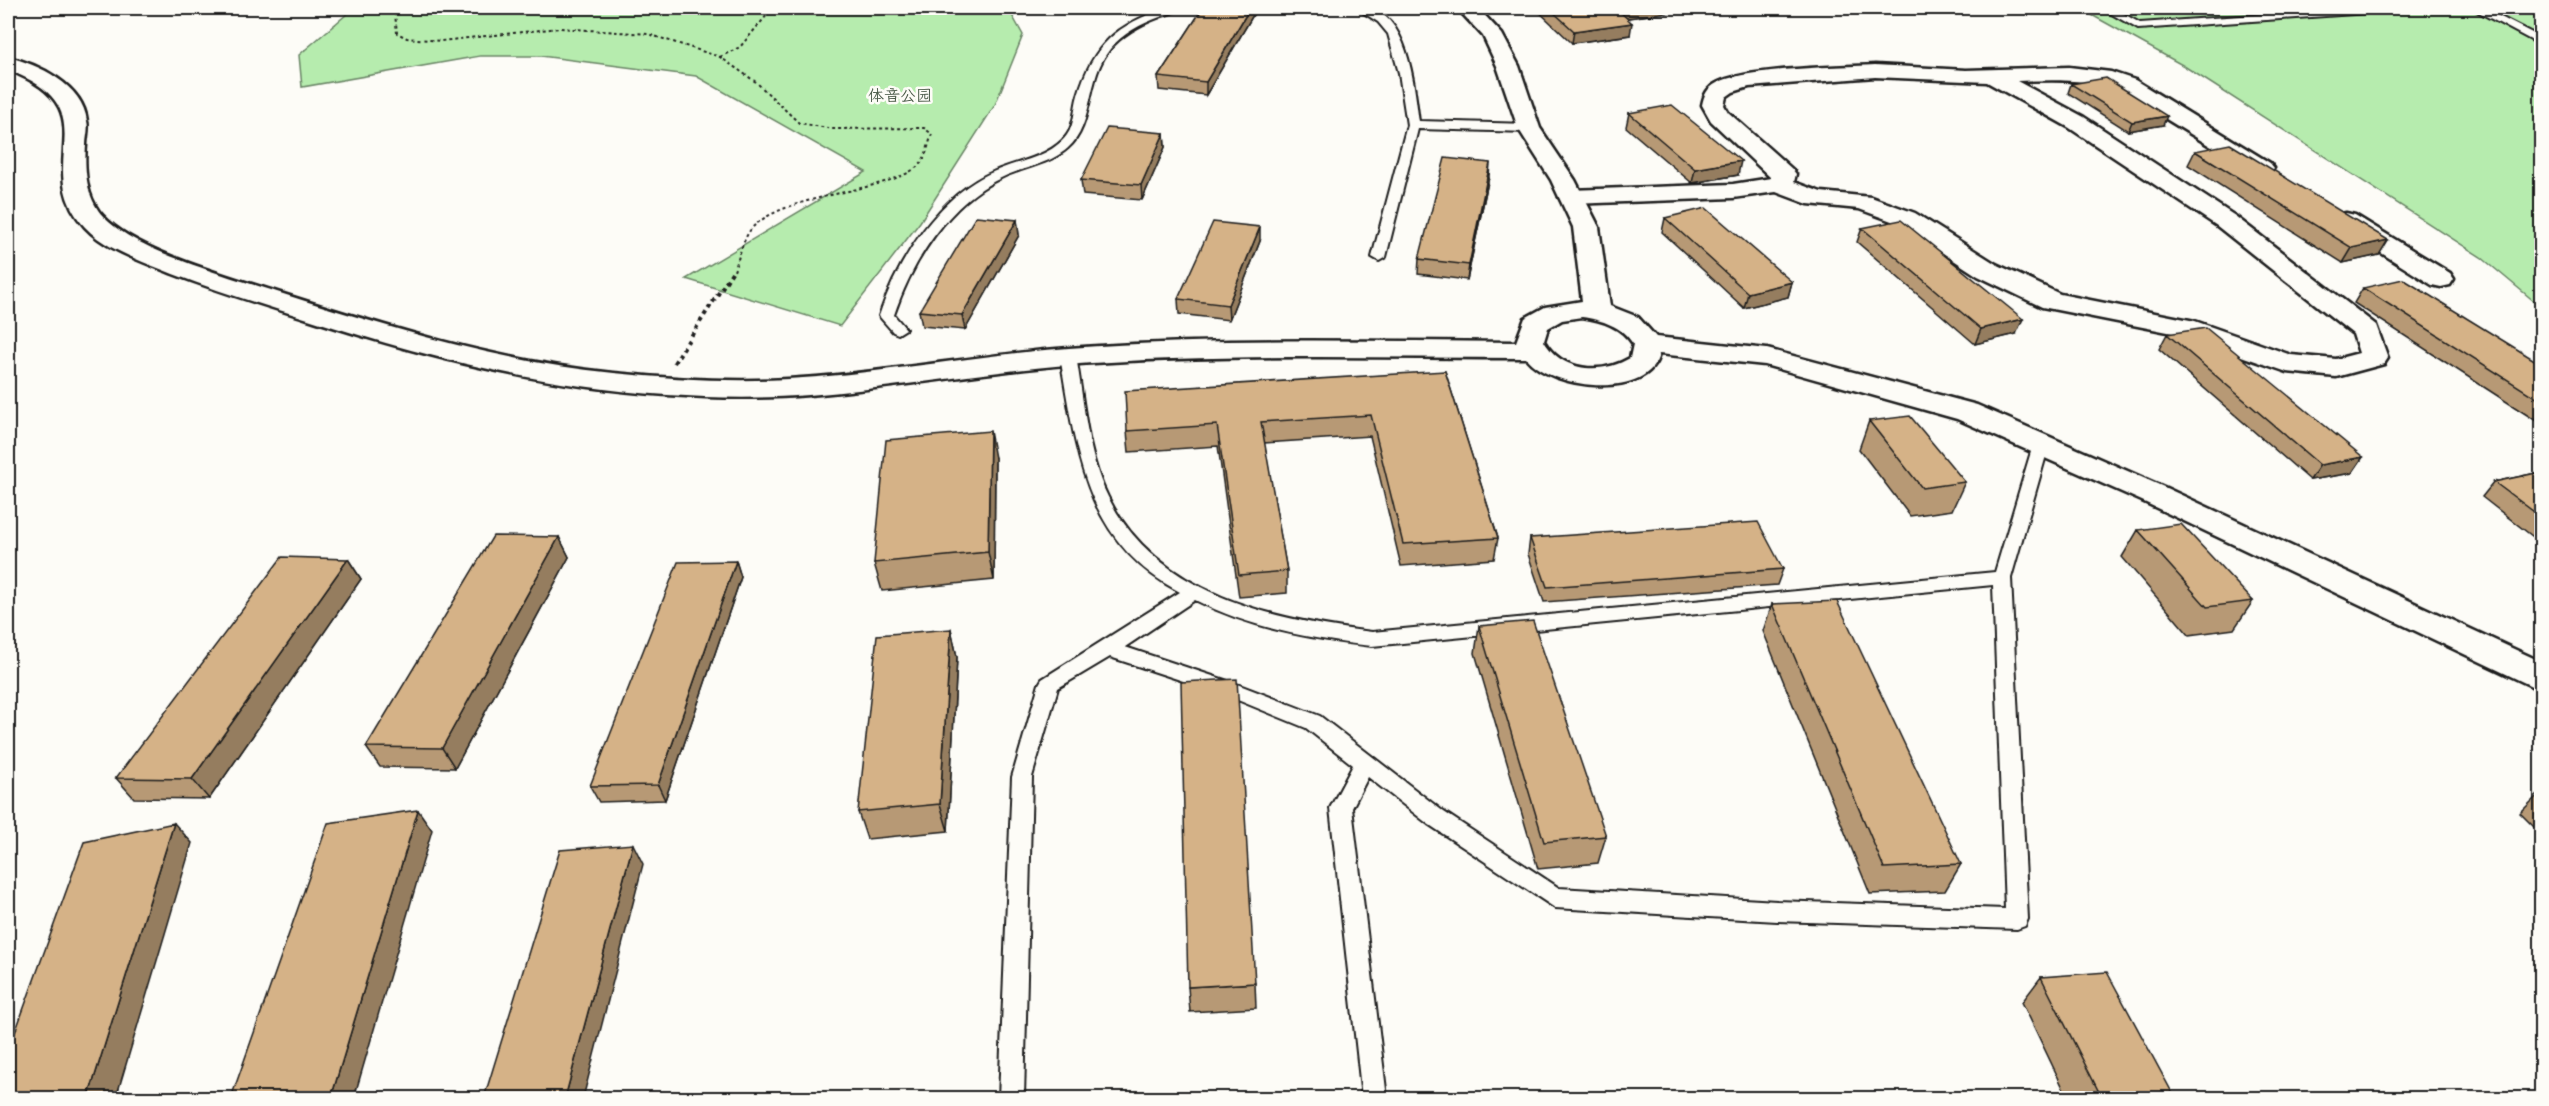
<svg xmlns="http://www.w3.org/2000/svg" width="2549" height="1106" font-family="Mali,'LXGW WenKai TC',sans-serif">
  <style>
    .green { fill: #b6ecae; stroke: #698465; stroke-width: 1.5 }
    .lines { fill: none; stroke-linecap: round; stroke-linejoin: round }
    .service-casing { stroke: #1c1c1c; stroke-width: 4 }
    .minor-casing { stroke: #1c1c1c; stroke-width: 5 }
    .tertiary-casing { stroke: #1c1c1c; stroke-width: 5 }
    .path-far1 { stroke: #1c1c1c; stroke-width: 2; stroke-dasharray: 3 3; stroke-linecap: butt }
    .path { stroke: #1c1c1c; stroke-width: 4; stroke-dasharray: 4 4; stroke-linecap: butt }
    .service { fill: #fdfcf7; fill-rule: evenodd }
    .minor { fill: #fdfcf7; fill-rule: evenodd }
    .tertiary { fill: #fdfcf7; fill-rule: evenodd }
    .wall { fill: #b79974; stroke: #1c1c1c; stroke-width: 1.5 }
    .shaded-wall { fill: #957d5e; stroke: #1c1c1c; stroke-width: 1.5 }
    .building { fill: #d5b287; stroke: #1c1c1c; stroke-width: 1.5 }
    .labels { text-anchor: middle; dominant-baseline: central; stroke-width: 5; stroke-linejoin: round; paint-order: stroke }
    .far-park-label { font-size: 16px; fill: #4a5a48; stroke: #fdfcf7 }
  </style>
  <rect width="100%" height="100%" fill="#fdfcf7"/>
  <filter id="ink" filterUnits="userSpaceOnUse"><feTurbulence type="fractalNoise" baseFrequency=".0167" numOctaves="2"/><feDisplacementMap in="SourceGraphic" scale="12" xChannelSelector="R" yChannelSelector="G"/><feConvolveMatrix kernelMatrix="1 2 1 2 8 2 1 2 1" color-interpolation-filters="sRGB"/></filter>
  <g filter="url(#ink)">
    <path class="green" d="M 354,8 L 1008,8 L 1023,35 L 995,105 L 920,222 L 840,326 L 686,279 L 866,172 L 696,76 L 541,56 L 480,56 L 302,87 L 299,55 Z
      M 2079,8 L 2541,8 L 2541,307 L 2481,257 L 2184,66 Z"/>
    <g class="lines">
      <defs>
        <path id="service" d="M 1166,8 L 1180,8 C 1175,13 1167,14 1160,17 C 1141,24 1123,33 1110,49 C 1086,78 1094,126 1068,148 C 1049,165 1023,167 1001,178 C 948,203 912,262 894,315 L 906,329 L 898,334 L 893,332 L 879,316 C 898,260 938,195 995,171 C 1018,161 1051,157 1067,135 C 1075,124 1074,108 1078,95 C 1093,44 1117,25 1166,8 Z
          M 1356,8 C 1408,2 1414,85 1419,121 L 1529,124 L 1535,128 L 1529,132 L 1418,129 L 1386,257 L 1379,261 L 1372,257 L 1407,125 L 1399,73 L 1388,34 L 1378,22 Z
          M 2101,8 L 2113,8 L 2140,23 L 2357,8 L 2402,8 L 2397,11 L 2138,29 Z
          M 2471,8 L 2483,8 L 2542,38 L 2542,46 Z
          M 1068,351 L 1076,356 C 1084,402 1087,455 1108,497 C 1157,595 1274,620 1372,632 L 1995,572 L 2033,445 L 2035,441 L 2047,441 L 2049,445 L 2011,578 L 2028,919 L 2025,926 L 2017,929 L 1777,921 L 1555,908 L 1428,824 L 1368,777 L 1352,808 L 1387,1098 L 1362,1098 L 1330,808 L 1353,765 L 1306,728 L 1223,694 L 1110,657 L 1058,688 L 1032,777 L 1024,1098 L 999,1098 L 1012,777 L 1039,684 L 1042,679 L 1180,592 C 1084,542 1076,450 1060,356 ZM 1993,585 L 2005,909 L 1777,901 L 1559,888 L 1444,812 L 1320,716 L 1237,684 L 1125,647 L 1195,600 C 1250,628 1311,639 1372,646 Z"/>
        <path id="minor" d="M 1875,65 L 1966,70 L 2069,67 L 2111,72 L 2135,80 L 2270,163 L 2274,168 L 2270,173 L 2254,173 L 2119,90 C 2085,78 2053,80 2017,81 L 2084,117 L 2235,216 L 2376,325 L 2388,358 L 2384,364 L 2336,377 L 2287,372 L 2178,334 L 2042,307 L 1978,276 L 1897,223 L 1859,209 L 1808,204 L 1776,192 L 1733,198 L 1571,204 L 1562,202 L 1559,197 L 1562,192 L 1571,190 L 1733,184 L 1771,178 L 1711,121 L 1702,105 C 1704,95 1707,88 1717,83 C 1745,68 1839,67 1875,65 ZM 1875,77 L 1987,82 L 2068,127 L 2217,226 L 2353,334 L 2359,353 L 2336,359 L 2291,355 L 2195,321 L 2060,294 L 1996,264 L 1915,213 L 1871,197 L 1821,192 L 1794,182 L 1796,174 L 1792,169 L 1728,112 L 1724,105 L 1726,97 L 1733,92 L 1749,87 Z
          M 2346,213 L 2355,215 L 2450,273 L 2454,279 L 2450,285 L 2441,287 L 2432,285 L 2337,225 L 2334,220 L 2337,215 Z"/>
        <path id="tertiary" d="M 1457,8 L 1478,8 L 1502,34 L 1519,66 L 1540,128 L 1575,180 L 1599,227 L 1610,306 L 1638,317 L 1656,337 L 1767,349 L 1977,405 L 2164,487 L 2542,662 L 2542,691 L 2142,501 L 1957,419 L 1765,365 L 1659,354 C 1649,400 1552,390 1526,358 C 1373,358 1219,353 1066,365 C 980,372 895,388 809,395 C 761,399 714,398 667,395 C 543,387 425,357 308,319 C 263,305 217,291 173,274 C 144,262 106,250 85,227 C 28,164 113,110 8,70 L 8,57 C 38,64 83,85 87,121 C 89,129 86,137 86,145 C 84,168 86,198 103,216 C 134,251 231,277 277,292 C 387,327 498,362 614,373 C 672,379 730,382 788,379 C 882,374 975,355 1069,348 C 1218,337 1367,341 1516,342 L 1525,318 L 1545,307 L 1582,301 L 1573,227 L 1551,180 L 1518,128 L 1497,66 L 1483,36 ZM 1582,317 C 1602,320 1622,326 1633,344 L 1630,358 C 1601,375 1562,372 1544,341 L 1548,328 L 1562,320 Z"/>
      </defs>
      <use href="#service" class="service-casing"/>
      <use href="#minor" class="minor-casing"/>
      <use href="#tertiary" class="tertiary-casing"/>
      <path class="path-far1" d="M 399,8 L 395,14 L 397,33 L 407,38 L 441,41 L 559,28 L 648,34 L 720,57 L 756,82 L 799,123 L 834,129 L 924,128 L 932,134 C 929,142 927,153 923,160 C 903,193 788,190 752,228 C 743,238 739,258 734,271
        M 720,57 L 740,47 L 773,8"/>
      <path class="path" d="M 674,363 L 734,269"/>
      <use href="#service" class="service"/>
      <use href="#minor" class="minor"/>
      <use href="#tertiary" class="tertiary"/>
    </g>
    <path class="wall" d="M 1203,8 L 1253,8 L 1253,15 L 1206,95 L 1159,90 L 1158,77 Z
      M 1535,8 L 1692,8 L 1691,9 L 1627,18 L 1630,35 L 1572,43 Z
      M 2071,84 L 2163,125 L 2128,131 L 2068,93 Z
      M 1629,113 L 1738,175 L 1692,183 L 1626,127 Z
      M 1164,133 L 1165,147 L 1142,200 L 1083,195 L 1081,180 Z
      M 2195,151 L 2379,255 L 2343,263 L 2188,165 Z
      M 1489,177 L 1467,280 L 1418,274 L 1419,259 Z
      M 1665,218 L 1792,282 L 1788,297 L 1744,308 L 1662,232 Z
      M 1017,220 L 1019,235 L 965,330 L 922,326 L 919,311 Z
      M 1862,228 L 2016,334 L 1975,344 L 1857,242 Z
      M 1260,241 L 1229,320 L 1179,314 L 1178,299 Z
      M 2363,288 L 2541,364 L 2541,424 L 2354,303 Z
      M 2167,334 L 2363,457 L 2352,473 L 2310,480 L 2159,349 Z
      M 1445,371 L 1498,538 L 1494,559 L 1401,566 L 1370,436 L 1264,443 L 1287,571 L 1287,593 L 1239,597 L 1218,446 L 1129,452 L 1127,431 Z
      M 1869,421 L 1965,482 L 1952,510 L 1910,516 L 1859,449 Z
      M 995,458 L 994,580 L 882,591 L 874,563 Z
      M 2541,472 L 2541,543 L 2482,497 L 2494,482 Z
      M 2138,530 L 2253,601 L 2234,629 L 2189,635 L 2122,557 Z
      M 559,537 L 569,557 L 455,768 L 380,767 L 366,747 Z
      M 1530,538 L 1783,569 L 1777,585 L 1544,602 L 1528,554 Z
      M 348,559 L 361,579 L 209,799 L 134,798 L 116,778 Z
      M 736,561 L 741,577 L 665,800 L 599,802 L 590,786 Z
      M 1772,604 L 1961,864 L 1945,891 L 1870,894 L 1763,631 Z
      M 1479,626 L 1606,836 L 1598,863 L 1538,869 L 1475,653 Z
      M 951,629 L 957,657 L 948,831 L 867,839 L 858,812 Z
      M 2541,792 L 2541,834 L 2520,813 Z
      M 2041,977 L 2175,1098 L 2068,1098 L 2022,1002 Z
      M 1255,983 L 1256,1008 L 1190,1012 L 1188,987 Z"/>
    <path class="shaded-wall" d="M 1250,8 L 1253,8 L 1253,15 L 1206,95 L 1206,82 Z
      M 1616,8 L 1692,8 L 1691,9 L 1614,20 Z
      M 1632,23 L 1630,35 L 1572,43 L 1574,31 Z
      M 2167,116 L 2163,125 L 2128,131 L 2132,122 Z
      M 1164,133 L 1165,147 L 1142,200 L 1141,185 Z
      M 1741,161 L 1738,175 L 1692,183 L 1695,169 Z
      M 1490,163 L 1489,177 L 1467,280 L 1469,265 Z
      M 1017,220 L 1019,235 L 965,330 L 962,315 Z
      M 1260,227 L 1260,241 L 1229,320 L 1228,305 Z
      M 2388,240 L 2379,255 L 2343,263 L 2352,248 Z
      M 1792,282 L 1788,297 L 1744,308 L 1748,293 Z
      M 2023,319 L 2016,334 L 1975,344 L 1981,329 Z
      M 990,431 L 995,458 L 994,580 L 988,552 Z
      M 2363,457 L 2352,473 L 2310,480 L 2320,465 Z
      M 559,537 L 569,557 L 455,768 L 442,748 Z
      M 348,559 L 361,579 L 209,799 L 192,779 Z
      M 736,561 L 741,577 L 665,800 L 658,785 Z
      M 951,629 L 957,657 L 948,831 L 940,804 Z
      M 418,810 L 432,830 L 354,1098 L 331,1098 Z
      M 174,823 L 192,843 L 116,1098 L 88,1098 Z
      M 633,844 L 643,864 L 583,1098 L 565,1098 Z"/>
    <path class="building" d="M 1203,8 L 1250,8 L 1206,82 L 1158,77 Z
      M 1549,8 L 1620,8 L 1616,8 L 1632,23 L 1574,31 Z
      M 2106,78 L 2167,116 L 2132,122 L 2071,84 Z
      M 1672,105 L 1741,161 L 1695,169 L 1629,113 Z
      M 1107,128 L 1164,133 L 1141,185 L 1081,180 Z
      M 2230,144 L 2388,240 L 2352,248 L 2195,151 Z
      M 1445,158 L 1490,163 L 1469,265 L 1419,259 Z
      M 1706,208 L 1792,282 L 1748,293 L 1665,218 Z
      M 976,216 L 1017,220 L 962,315 L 919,311 Z
      M 1901,220 L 2023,319 L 1981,329 L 1862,228 Z
      M 1213,222 L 1260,227 L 1228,305 L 1178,299 Z
      M 2403,279 L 2541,364 L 2541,401 L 2363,288 Z
      M 2206,328 L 2363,457 L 2320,465 L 2167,334 Z
      M 1445,371 L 1498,538 L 1403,544 L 1371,415 L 1261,422 L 1287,571 L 1239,575 L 1217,425 L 1127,431 L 1125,391 Z
      M 1910,416 L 1965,482 L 1922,488 L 1869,421 Z
      M 990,431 L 988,552 L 874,563 L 886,440 Z
      M 2541,472 L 2541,517 L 2494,482 Z
      M 1758,522 L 1783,569 L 1547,587 L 1530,538 Z
      M 2181,524 L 2253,601 L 2207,607 L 2138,530 Z
      M 493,536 L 559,537 L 442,748 L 366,747 Z
      M 282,557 L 348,559 L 192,779 L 116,778 Z
      M 736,561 L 658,785 L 590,786 L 678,562 Z
      M 1837,601 L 1961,864 L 1884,868 L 1772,604 Z
      M 1533,621 L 1606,836 L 1544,842 L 1479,626 Z
      M 951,629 L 940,804 L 858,812 L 877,635 Z
      M 1237,679 L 1255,983 L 1188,987 L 1181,682 Z
      M 418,810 L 331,1098 L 231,1098 L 328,823 Z
      M 174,823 L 88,1098 L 8,1098 L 8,1052 L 84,842 Z
      M 633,844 L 565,1098 L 484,1098 L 560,850 Z
      M 2107,972 L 2175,1098 L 2102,1098 L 2041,977 Z"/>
  </g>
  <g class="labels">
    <g class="far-park-label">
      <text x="900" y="94">体音公园</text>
    </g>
  </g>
  <rect width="2549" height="1106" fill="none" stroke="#fdfcf7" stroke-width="30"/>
  <rect x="15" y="15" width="2519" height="1076" fill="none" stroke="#1c1c1c" stroke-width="2" filter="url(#ink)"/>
</svg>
